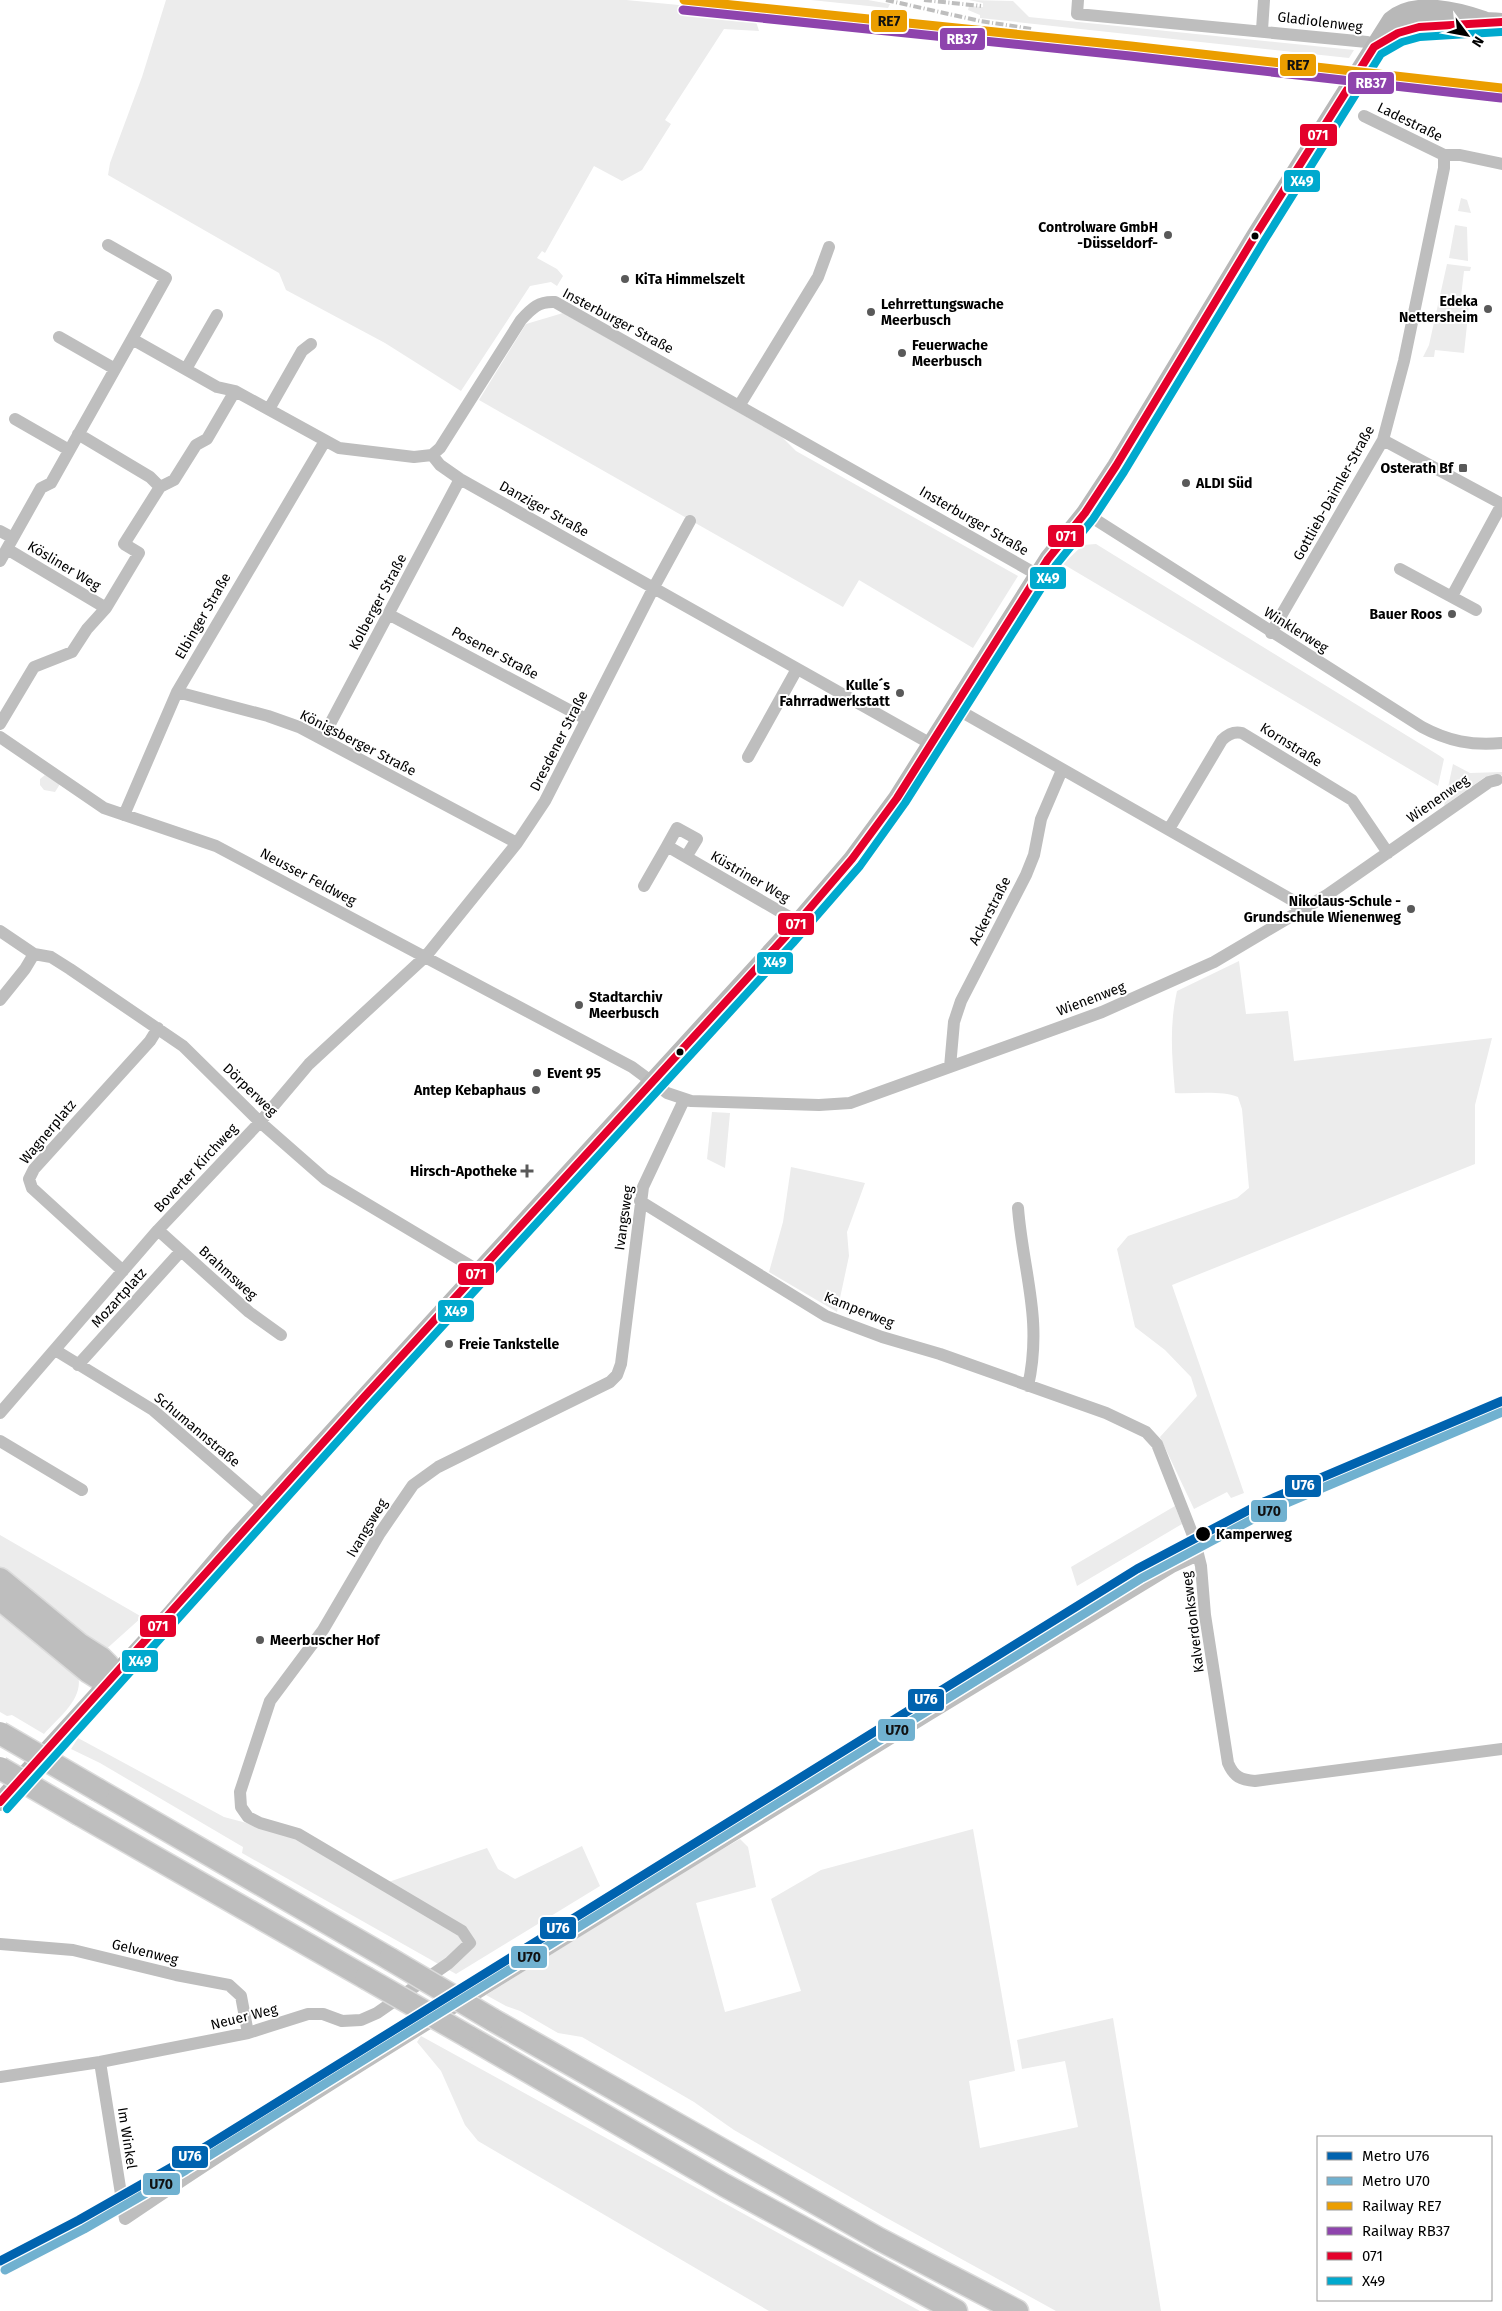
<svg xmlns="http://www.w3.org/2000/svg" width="1502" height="2311" font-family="'Fira Sans',sans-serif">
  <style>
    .green { fill: #ececec }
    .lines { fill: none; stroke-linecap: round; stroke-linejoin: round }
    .motorway-casing { stroke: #dbdbdb; stroke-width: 25 }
    .minor { stroke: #bebebe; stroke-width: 12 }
    .secondary { stroke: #b8b8b8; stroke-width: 18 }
    .motorway { stroke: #bebebe; stroke-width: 22 }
    .rail { stroke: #bebebe; stroke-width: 4; stroke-dasharray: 8 2.5 1 2.5; stroke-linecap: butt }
    .motorway-bridge-casing { stroke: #dbdbdb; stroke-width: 25; stroke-linecap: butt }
    .motorway-bridge { stroke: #bebebe; stroke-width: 22 }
    .bus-1-casing { stroke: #fff; stroke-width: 11 }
    .bus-2-casing { stroke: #fff; stroke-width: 11 }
    .bus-1 { stroke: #e4002b; stroke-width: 8 }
    .bus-2 { stroke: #00a9ce; stroke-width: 8 }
    .rail-1-casing { stroke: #fff; stroke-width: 12 }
    .rail-2-casing { stroke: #fff; stroke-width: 12 }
    .rail-1 { stroke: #eb9e00; stroke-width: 9 }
    .rail-2 { stroke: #8e44ad; stroke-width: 9 }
    .metro-1-casing { stroke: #fff; stroke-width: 12 }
    .metro-2-casing { stroke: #fff; stroke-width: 12 }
    .metro-1 { stroke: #0063af; stroke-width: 9 }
    .metro-2 { stroke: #70b1d0; stroke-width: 9 }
    .poi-dot { fill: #595959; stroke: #fff; stroke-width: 2 }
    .bus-dot { fill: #000; stroke: #fff; stroke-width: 2 }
    .labels { text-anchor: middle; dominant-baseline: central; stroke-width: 4; stroke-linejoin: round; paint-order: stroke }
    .street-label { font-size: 14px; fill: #000; stroke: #fff }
    .poi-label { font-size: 14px; font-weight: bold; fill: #000; stroke: #fff; text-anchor: end }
    .stop-label { font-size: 14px; font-weight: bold; fill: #000; stroke: #fff; text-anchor: start }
    .line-badge { stroke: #fff; stroke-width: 2 }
    .badge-label { font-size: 14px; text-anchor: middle; font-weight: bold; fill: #fff }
    .pale-badge-label { font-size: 14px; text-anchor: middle; font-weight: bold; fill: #111 }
  </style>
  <rect width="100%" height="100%" fill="#fff"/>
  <path class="green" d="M 166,0 L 626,0 L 753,12 L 759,31 L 724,29 L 665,120 L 671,124 L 642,170 L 622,181 L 594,166 L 545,253 L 542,251 L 537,258 L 557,269 L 563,276 L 557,286 L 551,282 L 530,286 L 461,391 L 385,343 L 286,290 L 279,273 L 108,175 L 110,163 L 142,77 Z
    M 811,0 L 868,0 L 890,4 L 888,8 Z
    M 969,0 L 1013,1 L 1029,17 L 1354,50 L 1349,58 L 980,18 L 980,15 L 968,10 L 969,6 L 983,7 L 983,3 Z
    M 1461,198 L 1467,200 L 1471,213 L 1458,211 Z
    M 1455,225 L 1467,227 L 1468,261 L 1449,258 Z
    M 1447,264 L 1471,267 L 1470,271 L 1464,271 L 1460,305 L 1469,306 L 1464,353 L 1435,350 L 1434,357 L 1423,357 L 1429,345 Z
    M 563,313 L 782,437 L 796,451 L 1018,576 L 973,648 L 859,580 L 843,607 L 479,400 L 526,324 Z
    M 1096,544 L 1440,756 L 1444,759 L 1438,786 L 1063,564 L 1083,545 Z
    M 1453,764 L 1470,773 L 1502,772 L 1502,775 L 1485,777 L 1444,806 Z
    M 45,775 L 60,784 L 55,792 L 44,790 L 40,785 L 40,779 Z
    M 1239,961 L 1246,1014 L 1288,1011 L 1294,1061 L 1492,1038 L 1475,1105 L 1475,1164 L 1172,1285 L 1244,1493 L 1231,1498 L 1227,1492 L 1194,1509 L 1160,1437 L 1197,1396 L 1191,1377 L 1165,1350 L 1135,1327 L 1117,1249 L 1128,1236 L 1237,1198 L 1249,1188 L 1242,1109 L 1238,1097 C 1220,1090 1196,1094 1175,1093 C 1172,1056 1169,1027 1177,991 Z
    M 712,1112 L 730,1113 L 725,1168 L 707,1159 Z
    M 791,1167 L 865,1183 L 847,1232 L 849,1256 L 837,1312 L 769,1272 L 783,1222 Z
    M 1175,1506 L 1182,1524 L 1077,1586 L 1071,1567 Z
    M 0,1535 L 142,1617 L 103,1652 L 0,1570 Z
    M 0,1605 L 78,1675 C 84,1699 59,1717 44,1734 L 12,1715 L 7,1716 L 0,1712 Z
    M 78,1738 L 224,1817 L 295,1836 L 377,1886 L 487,1848 L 498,1869 L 515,1879 L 582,1846 L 600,1886 L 456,1974 L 242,1853 L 243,1847 L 100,1763 L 71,1749 Z
    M 973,1829 L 1015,2071 L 969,2081 L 980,2148 L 1078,2127 L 1065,2061 L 1022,2069 L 1017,2040 L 1113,2018 L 1161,2311 L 1056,2311 L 885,2217 L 734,2130 L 694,2102 L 582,2037 L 558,2033 L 520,2011 L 506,2006 L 486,1995 L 693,1866 L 740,1839 L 748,1847 L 756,1887 L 696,1903 L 725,2012 L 801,1991 L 771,1899 L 821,1870 Z
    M 421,2036 L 920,2311 L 769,2311 L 478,2141 L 465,2125 L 441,2071 L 417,2042 Z"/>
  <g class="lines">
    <defs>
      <path id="motorway" d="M 0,1579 L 79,1644 L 101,1658 L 108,1665 L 112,1679 L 97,1677 L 89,1672 L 0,1599
        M 98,1790 L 390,1959
        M 79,1814 L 366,1978
        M 493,2020 L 879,2239 L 1017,2311
        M 469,2037 L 724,2185 L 956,2311"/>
    </defs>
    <use href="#motorway" class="motorway-casing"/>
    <path class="minor" d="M 1078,0 L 1077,14 L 1367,42 L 1374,47
      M 1262,30 L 1264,0
      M 1364,116 L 1444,155 L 1460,155 L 1502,164
      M 108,245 L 166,278 L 132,339
      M 59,337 L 115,369
      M 186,369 L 217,315
      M 739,406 L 818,277 L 829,247
      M 269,409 L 302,351 L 311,344
      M 15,419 L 69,450
      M 78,434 L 150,477 L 160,487 L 124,544 L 139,553 L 106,608
      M 1383,440 L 1502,504
      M 432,455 L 440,448 L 521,320 C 532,308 539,301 555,302 L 1038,575
      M 160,487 L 174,480 L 196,445 L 207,439 L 235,391
      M 1085,513 L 1422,727 C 1448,741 1472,746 1502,743
      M 0,531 L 13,538
      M 0,561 L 41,488 L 51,483 L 132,339 L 217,387 L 235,391 L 339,448 L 414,457 L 432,455 L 440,465 L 460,479 L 931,744
      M 1400,569 L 1476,610
      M 1452,596 L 1502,504
      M 388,614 L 586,719
      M 1271,633 L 1383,440 L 1404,361 L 1444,168 L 1444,155
      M 177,692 L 268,716 L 299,727 L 517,843
      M 955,708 L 1292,900 L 1300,912
      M 0,724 L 34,667 L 72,652 L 87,629 L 106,608 L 7,549
      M 0,737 L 104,808 L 216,846 L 632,1067 L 667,1093 L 691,1101 L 819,1105 L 850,1103 L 1102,1012 L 1214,962 L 1327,895 L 1489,782 L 1497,780
      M 322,739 L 460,479
      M 748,757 L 797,669
      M 124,815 L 177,692 L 325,441
      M 1169,829 L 1222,740 C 1228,734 1234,731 1242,733 L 1352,800 L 1388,853
      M 667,846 L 677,828 L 697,839 L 686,857
      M 644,886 L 667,846 L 798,922
      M 0,931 L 34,954 L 51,957 L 70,969 L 183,1046 L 260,1122 L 325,1179 L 479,1271
      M 0,1000 L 25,969 L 34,954
      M 950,1067 L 954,1022 L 961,1001 L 1026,875 L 1034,855 L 1041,819 L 1062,770
      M 640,1201 L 826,1316 L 882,1337 L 940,1354 L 1106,1413 L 1146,1432 L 1157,1444 L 1194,1538 L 1201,1566 L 1205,1615 L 1228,1763 C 1234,1777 1241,1780 1255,1781 L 1502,1749
      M 1018,1208 C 1023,1272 1043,1319 1028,1386
      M 158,1230 L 249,1312 L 281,1335
      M 123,1271 L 32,1188 L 29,1179 L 34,1169 L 150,1041 L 158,1028
      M 55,1350 L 153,1410 L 265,1507
      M 78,1365 L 181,1251
      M 0,1413 L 158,1230 L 260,1122 L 309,1064 L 426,956 L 517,843 L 545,801 L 654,587 L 690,521
      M 0,1441 L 82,1490
      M 0,1944 L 73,1950 L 176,1975 L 229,1985 L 241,1996 L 248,2033
      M 100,2062 L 125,2219 C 285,2110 452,2009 617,1907 C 802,1793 986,1679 1172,1567 L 1198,1555
      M 0,2077 L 100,2062 L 248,2033 L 308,2014 L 323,2014 L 342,2021 L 361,2020 L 377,2013 L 449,1963 L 470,1943 L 462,1931 L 298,1834 L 260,1823 L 248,1817 L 241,1807 L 240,1792 L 270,1701 L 323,1630 L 380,1533 L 413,1485 L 438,1467 L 610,1382 L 617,1375 L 621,1364 L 643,1187 L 684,1100"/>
    <path class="secondary" d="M 1378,44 C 1405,25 1431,24 1463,23 C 1477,22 1488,20 1502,22
      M 0,1802 L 171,1614 L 233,1541 L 798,922 L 852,859 L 897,798 L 1048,559 L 1085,513 L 1116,466 L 1255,236 L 1391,20 C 1414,0 1458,11 1484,20"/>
    <use href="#motorway" class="motorway"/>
    <path class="rail" d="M 886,0 L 980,21 L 1032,29
      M 924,0 L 981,6"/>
    <defs>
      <path id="motorway-bridge" d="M 0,1733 L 98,1790
        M 0,1768 L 79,1814
        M 390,1959 L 493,2020
        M 366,1978 L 469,2037"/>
    </defs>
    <use href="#motorway-bridge" class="motorway-bridge-casing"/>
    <use href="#motorway-bridge" class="motorway-bridge"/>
    <defs>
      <path id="bus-1" d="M 0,1802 L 365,1396 L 786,936 L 852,859 L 897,798 L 1048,559 L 1085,513 L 1116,466 L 1255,236 L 1374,47 L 1398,33 L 1419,27 L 1502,22"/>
      <path id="bus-2" d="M 7,1809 L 372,1403 L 793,943 L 860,866 L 905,803 L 1056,565 L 1093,519 L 1124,472 L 1264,241 L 1381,54 L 1402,42 L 1420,37 L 1501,32"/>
    </defs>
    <use href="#bus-1" class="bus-1-casing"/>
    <use href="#bus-2" class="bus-2-casing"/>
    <use href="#bus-1" class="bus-1"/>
    <use href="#bus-2" class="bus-2"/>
    <defs>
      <path id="rail-1" d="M 684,0 L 1131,46 L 1502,88"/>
      <path id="rail-2" d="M 683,10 L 1130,56 L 1501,98"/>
    </defs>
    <use href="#rail-1" class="rail-1-casing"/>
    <use href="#rail-2" class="rail-2-casing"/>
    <use href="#rail-1" class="rail-1"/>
    <use href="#rail-2" class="rail-2"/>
    <defs>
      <path id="metro-1" d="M 0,2261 L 79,2220 L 181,2162 L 1137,1569 L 1264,1502 L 1502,1401"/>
      <path id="metro-2" d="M 5,2270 L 84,2229 L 186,2170 L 1142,1578 L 1268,1511 L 1502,1412"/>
    </defs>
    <use href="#metro-1" class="metro-1-casing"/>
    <use href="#metro-2" class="metro-2-casing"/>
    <use href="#metro-1" class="metro-1"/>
    <use href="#metro-2" class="metro-2"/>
  </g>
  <g class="poi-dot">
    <circle cx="1168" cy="235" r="5"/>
    <circle cx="625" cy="279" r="5"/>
    <circle cx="1488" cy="309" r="5"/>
    <circle cx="871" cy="312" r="5"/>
    <circle cx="902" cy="353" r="5"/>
    <rect x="1458" y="463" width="10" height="10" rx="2.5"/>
    <circle cx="1186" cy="483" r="5"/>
    <circle cx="1452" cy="614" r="5"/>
    <circle cx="900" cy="693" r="5"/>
    <circle cx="1411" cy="909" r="5"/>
    <circle cx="579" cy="1005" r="5"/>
    <circle cx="537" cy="1073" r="5"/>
    <circle cx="536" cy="1090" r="5"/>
    <path d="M524.5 1163.5h5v5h5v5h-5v5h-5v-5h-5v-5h5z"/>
    <circle cx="449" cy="1344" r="5"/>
    <circle cx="260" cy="1640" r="5"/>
  </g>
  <g class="bus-dot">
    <circle cx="1255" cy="236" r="4.5"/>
    <circle cx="680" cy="1052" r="4.5"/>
    <circle cx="1203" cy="1534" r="8"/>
  </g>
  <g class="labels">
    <g class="street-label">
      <text transform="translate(1320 22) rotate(7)">Gladiolenweg</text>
      <text transform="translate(1410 122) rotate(26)">Ladestraße</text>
      <text transform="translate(618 321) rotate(28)">Insterburger Straße</text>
      <text transform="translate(1334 493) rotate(-61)">Gottlieb-Daimler-Straße</text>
      <text transform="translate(544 509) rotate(29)">Danziger Straße</text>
      <text transform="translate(974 521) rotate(30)">Insterburger Straße</text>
      <text transform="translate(64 566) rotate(31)">Kösliner Weg</text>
      <text transform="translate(378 602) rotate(-62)">Kolberger Straße</text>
      <text transform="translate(203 616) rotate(-60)">Elbinger Straße</text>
      <text transform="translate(1296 630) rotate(32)">Winklerweg</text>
      <text transform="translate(495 653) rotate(28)">Posener Straße</text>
      <text transform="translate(559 741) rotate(-63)">Dresdener Straße</text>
      <text transform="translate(358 743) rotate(27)">Königsberger Straße</text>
      <text transform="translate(1291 745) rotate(32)">Kornstraße</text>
      <text transform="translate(1438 799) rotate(-35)">Wienenweg</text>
      <text transform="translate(308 877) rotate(28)">Neusser Feldweg</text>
      <text transform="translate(750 877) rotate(30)">Küstriner Weg</text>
      <text transform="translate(990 911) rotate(-63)">Ackerstraße</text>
      <text transform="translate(1091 999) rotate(-21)">Wienenweg</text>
      <text transform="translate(250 1090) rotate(44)">Dörperweg</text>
      <text transform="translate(48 1132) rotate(-50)">Wagnerplatz</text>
      <text transform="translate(196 1168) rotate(-47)">Boverter Kirchweg</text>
      <text transform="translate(624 1218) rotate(-82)">Ivangsweg</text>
      <text transform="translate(228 1273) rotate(42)">Brahmsweg</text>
      <text transform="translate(119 1298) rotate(-48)">Mozartplatz</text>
      <text transform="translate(859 1310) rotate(22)">Kamperweg</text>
      <text transform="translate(197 1430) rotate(40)">Schumannstraße</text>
      <text transform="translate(367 1528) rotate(-59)">Ivangsweg</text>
      <text transform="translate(1193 1622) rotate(-97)">Kalverdonksweg</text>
      <text transform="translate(145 1952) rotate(14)">Gelvenweg</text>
      <text transform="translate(244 2017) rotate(-14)">Neuer Weg</text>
      <text transform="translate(127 2138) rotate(81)">Im Winkel</text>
    </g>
    <g class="poi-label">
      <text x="1158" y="227">Controlware GmbH<tspan x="1158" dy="16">-Düsseldorf-</tspan></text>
      <text x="635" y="279" text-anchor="start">KiTa Himmelszelt</text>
      <text x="1478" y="301">Edeka<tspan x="1478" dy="16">Nettersheim</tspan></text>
      <text x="881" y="304" text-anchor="start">Lehrrettungswache<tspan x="881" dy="16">Meerbusch</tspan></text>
      <text x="912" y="345" text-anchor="start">Feuerwache<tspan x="912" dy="16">Meerbusch</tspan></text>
      <text x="1453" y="468">Osterath Bf</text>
      <text x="1196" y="483" text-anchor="start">ALDI Süd</text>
      <text x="1442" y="614">Bauer Roos</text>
      <text x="890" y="685">Kulle´s<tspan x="890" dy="16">Fahrradwerkstatt</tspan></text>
      <text x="1401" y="901">Nikolaus-Schule -<tspan x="1401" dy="16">Grundschule Wienenweg</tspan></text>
      <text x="589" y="997" text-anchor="start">Stadtarchiv<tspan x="589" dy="16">Meerbusch</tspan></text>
      <text x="547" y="1073" text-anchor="start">Event 95</text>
      <text x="526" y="1090">Antep Kebaphaus</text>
      <text x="517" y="1171">Hirsch-Apotheke</text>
      <text x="459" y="1344" text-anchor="start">Freie Tankstelle</text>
      <text x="270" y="1640" text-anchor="start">Meerbuscher Hof</text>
    </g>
    <g class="stop-label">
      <text x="1216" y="1534">Kamperweg</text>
    </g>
  </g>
  <g class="line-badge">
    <rect x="870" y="9" width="38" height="24" rx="5" fill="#eb9e00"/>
    <rect x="939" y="27" width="47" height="24" rx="5" fill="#8e44ad"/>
    <rect x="1279" y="53" width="38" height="24" rx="5" fill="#eb9e00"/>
    <rect x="1347" y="71" width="48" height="24" rx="5" fill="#8e44ad"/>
    <rect x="1299" y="123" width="39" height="24" rx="5" fill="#e4002b"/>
    <rect x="1283" y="169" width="38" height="24" rx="5" fill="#00a9ce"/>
    <rect x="1047" y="524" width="38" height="24" rx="5" fill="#e4002b"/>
    <rect x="1029" y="566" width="38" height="24" rx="5" fill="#00a9ce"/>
    <rect x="777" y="912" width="38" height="24" rx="5" fill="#e4002b"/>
    <rect x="756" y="951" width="38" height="24" rx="5" fill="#00a9ce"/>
    <rect x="457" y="1262" width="38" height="24" rx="5" fill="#e4002b"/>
    <rect x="437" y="1299" width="38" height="24" rx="5" fill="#00a9ce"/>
    <rect x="1284" y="1474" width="38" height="24" rx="5" fill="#0063af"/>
    <rect x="1250" y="1499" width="38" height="24" rx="5" fill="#70b1d0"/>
    <rect x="139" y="1614" width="38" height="24" rx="5" fill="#e4002b"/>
    <rect x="121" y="1649" width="38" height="24" rx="5" fill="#00a9ce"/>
    <rect x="907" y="1688" width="38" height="24" rx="5" fill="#0063af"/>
    <rect x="877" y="1718" width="39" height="24" rx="5" fill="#70b1d0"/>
    <rect x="539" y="1916" width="38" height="24" rx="5" fill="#0063af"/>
    <rect x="510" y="1945" width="38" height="24" rx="5" fill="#70b1d0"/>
    <rect x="171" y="2145" width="38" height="24" rx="5" fill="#0063af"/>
    <rect x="142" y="2172" width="39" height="24" rx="5" fill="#70b1d0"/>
  </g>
  <g class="badge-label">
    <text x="962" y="44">RB37</text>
    <text x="1371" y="88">RB37</text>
    <text x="1318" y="140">071</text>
    <text x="1302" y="186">X49</text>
    <text x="1066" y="541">071</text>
    <text x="1048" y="583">X49</text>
    <text x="796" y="929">071</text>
    <text x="775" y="967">X49</text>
    <text x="476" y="1279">071</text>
    <text x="456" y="1316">X49</text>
    <text x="1303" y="1490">U76</text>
    <text x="158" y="1631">071</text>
    <text x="140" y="1666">X49</text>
    <text x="926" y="1704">U76</text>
    <text x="558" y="1933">U76</text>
    <text x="190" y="2161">U76</text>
  </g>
  <g class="pale-badge-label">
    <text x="889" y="26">RE7</text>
    <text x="1298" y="70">RE7</text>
    <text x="1269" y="1516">U70</text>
    <text x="897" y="1735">U70</text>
    <text x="529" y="1962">U70</text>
    <text x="161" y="2189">U70</text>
  </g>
  <rect x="1317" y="2136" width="175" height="165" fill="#ffffff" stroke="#999999"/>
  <rect x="1327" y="2152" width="25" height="8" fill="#0063af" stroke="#999999"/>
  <text x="1362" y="2161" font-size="15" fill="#000000">Metro U76</text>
  <rect x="1327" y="2177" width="25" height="8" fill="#70b1d0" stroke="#999999"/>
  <text x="1362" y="2186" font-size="15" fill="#000000">Metro U70</text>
  <rect x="1327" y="2202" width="25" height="8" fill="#eb9e00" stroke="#999999"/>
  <text x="1362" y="2211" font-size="15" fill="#000000">Railway RE7</text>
  <rect x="1327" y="2227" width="25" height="8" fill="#8e44ad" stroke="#999999"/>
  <text x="1362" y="2236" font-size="15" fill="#000000">Railway RB37</text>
  <rect x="1327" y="2252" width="25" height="8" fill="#e4002b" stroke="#999999"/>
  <text x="1362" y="2261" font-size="15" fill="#000000">071</text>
  <rect x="1327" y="2277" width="25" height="8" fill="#00a9ce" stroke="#999999"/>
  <text x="1362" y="2286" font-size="15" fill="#000000">X49</text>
  <g transform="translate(1467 35) rotate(122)" stroke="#ffffff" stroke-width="4" paint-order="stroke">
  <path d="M0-4L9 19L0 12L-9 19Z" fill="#000000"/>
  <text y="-8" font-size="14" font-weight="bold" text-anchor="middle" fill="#000000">N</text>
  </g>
</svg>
